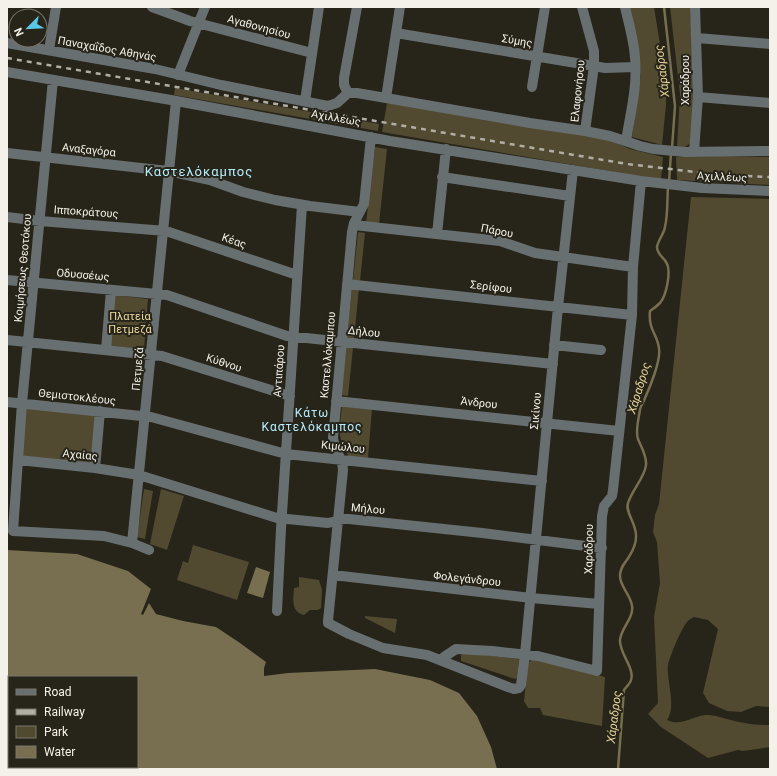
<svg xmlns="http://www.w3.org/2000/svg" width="777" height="776" font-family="Roboto,sans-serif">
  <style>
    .green { fill: #514a30 }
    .water { fill: #786f50; fill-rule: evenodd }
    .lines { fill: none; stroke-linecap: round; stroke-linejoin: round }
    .stream { stroke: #786f50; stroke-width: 2.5 }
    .minor { stroke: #686f71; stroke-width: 10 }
    .rail { stroke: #b0aea5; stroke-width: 2.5; stroke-dasharray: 5 5; stroke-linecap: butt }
    .labels { text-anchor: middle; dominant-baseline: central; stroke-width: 4; stroke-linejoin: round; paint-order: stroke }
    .street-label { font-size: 11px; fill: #f3f1e9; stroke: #272419 }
    .park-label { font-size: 11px; fill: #eddca2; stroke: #272419 }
    .water-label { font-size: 12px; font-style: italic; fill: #e2d197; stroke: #272419 }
    .neighbourhood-label { font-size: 12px; letter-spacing: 1px; fill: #b6edfd; stroke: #272419 }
    .quarter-label { font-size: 13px; letter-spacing: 1px; fill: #b6edfd; stroke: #272419 }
  </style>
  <rect width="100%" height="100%" fill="#272419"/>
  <path class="green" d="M 629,7 L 654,7 L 666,82 L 666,105 L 662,145 L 632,137 L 641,76 L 640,61 Z
    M 670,7 L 690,7 L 694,74 L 694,94 L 690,143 L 685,147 L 677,147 L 680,94 Z
    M 175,88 L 379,124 L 378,131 L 174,95 Z
    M 387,103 L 607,139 L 630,149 L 663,157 L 661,180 L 382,132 Z
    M 375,147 L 387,149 L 379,224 L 366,223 Z
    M 721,156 L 770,157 L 770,185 L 677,180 L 676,157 Z
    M 691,197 L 770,199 L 770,707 L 756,706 L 741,712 L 727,711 L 709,703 L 703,693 L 718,629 L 708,620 L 694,617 C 692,618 688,620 687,622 C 681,629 670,656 668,665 C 666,680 677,706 667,720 C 681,727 692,716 706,715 C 719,715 733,722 745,723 C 753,725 762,725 770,725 L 770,747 L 743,751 L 738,750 L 708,758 L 661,727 L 648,714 L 658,703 L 654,617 L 660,583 L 657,542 L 653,532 L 655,515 L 659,504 Z
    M 358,232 L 365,233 L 360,281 L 353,280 Z
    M 352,287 L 359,288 L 354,338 L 347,338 Z
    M 115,295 L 148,299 L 144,349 L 110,346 Z
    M 346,348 L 353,348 L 348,396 L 341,395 Z
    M 22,403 L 100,411 L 95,468 L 18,460 Z
    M 342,406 L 372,409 L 368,458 L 349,456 C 336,440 340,425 342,406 Z
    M 144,489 L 153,491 L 145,539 L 137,537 Z
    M 161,489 L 184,496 L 167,550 L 150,544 Z
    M 193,545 L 249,562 L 237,600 L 177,580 L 183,561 L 188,563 Z
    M 299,577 L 319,580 L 322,590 L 321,608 L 318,610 L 310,610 L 304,615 C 291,612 293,599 294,588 L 299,587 Z
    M 365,616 L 397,619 L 395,633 L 365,618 Z
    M 467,653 L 518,659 L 519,660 L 517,678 L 515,679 L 461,661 L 461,655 Z
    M 533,659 L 605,677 L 602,726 L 543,715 L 540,708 L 528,708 L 524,701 L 528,663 Z"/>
  <path class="water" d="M 7,550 L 77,554 L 128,571 L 151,589 L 141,614 L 143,615 L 149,603 L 156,614 L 183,621 L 216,627 L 240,643 L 266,662 L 264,668 L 264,676 L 288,673 L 375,669 L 430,680 L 459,693 L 477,716 L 491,747 L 497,769 L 7,769 ZM 9,677 L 137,677 L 137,767 L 9,767 Z
    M 256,567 L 270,572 L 263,598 L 247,593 Z"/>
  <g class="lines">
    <path class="stream" d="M 664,7 L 675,106 L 672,148
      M 669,182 L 671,153
      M 618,769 L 624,690 C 626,687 630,684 631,680 C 635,668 619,653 620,640 C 621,628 634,618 632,606 C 631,595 620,587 620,576 C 620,566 626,563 630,555 C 633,550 636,542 636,537 C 637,524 625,513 628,503 C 632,490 645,477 646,465 C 647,456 641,447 638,439 C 635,431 639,418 640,409 C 641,405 644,402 645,398 C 650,387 661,360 659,349 C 658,334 648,331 650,311 C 653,309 657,306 660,303 C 666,296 672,271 666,262 C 663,257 657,254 657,247 C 658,240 664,234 665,227 C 668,214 667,200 668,187"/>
    <path class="minor" d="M 152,7 L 190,21 L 312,53
      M 582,7 L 594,51 L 594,66 L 585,131
      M 625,7 C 629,24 634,41 635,58 C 638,85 630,115 626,141
      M 396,33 L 594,66 L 605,68 L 635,67
      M 697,38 L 770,44
      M 7,43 L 155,69 L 221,85 L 328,106 L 337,103 L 348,93
      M 49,50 L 56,7
      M 7,72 L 171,100 L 390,141 L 641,181 L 702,188 L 770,191
      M 178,75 L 205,7
      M 53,80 L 22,403 L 13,531 L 104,536 L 132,543 L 149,550
      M 532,87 L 545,7
      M 348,93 L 357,93 L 530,123 L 585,131 L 610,136 L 640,146 L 653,149 L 685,152 L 770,151
      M 348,93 L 344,85 L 344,78 L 357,7
      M 698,97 L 770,103
      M 386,98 L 400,7
      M 305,101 L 319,7
      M 371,137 L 364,204 L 354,223 L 352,232 L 333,438 C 334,450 343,458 343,470 L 328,621 L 328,623 L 349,634 L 383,648 L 427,655 L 508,687 L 514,689 L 519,688 L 521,685 L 525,654 L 558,307 L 573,170
      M 694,152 L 698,97 L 695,7
      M 7,153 L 168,171 L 210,180 L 243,192 L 275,200 L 310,206 L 360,212
      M 442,177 L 570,196
      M 7,217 L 40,221 L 166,231 L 297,275
      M 354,225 L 500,241 L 535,253 L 633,267
      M 437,234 L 446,149
      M 7,280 L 167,295 L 287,336 L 553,364
      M 347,284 L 632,315
      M 7,340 L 162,356 L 290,396
      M 554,345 L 601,350
      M 106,350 L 111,290
      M 336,401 L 619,431
      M 7,402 L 151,417 L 286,454 L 542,481
      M 18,460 L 95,468 L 139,475 L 277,518 L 328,523 L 344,519 L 349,519 L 482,533 L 602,548
      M 95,468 L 100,411
      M 132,543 L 176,101
      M 333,575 L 531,598 L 599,604
      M 277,611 L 281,529 L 302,205
      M 444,657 L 456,649 L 492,651 L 538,656 L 597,671 L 602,516 L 604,506 L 612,496 L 613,490 L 632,315 L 633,267 L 641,181"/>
    <path class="rail" d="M 7,58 L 627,164 L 721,175 L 770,177"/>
  </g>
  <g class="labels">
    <g class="street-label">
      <text transform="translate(259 27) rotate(15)">Αγαθονησίου</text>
      <text transform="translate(517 41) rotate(10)">Σύμης</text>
      <text transform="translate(107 49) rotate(10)">Παναχαΐδος Αθηνάς</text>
      <text transform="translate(685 80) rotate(-90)">Χαράδρου</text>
      <text transform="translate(578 91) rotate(-84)">Ελαφονήσου</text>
      <text transform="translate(336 118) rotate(10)">Αχιλλέως</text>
      <text transform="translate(89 150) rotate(6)">Αναξαγόρα</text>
      <text transform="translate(722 177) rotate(3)">Αχιλλέως</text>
      <text transform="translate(86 212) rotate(4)">Ιπποκράτους</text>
      <text transform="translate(497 231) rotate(11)">Πάρου</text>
      <text transform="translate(234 241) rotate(19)">Κέας</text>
      <text transform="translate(23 268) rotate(-85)">Κοιμήσεως Θεοτόκου</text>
      <text transform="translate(83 275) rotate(5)">Οδυσσέως</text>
      <text transform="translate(491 287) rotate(7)">Σερίφου</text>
      <text transform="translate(364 332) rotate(6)">Δήλου</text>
      <text transform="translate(328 355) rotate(-85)">Καστελλόκαμπου</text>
      <text transform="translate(224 363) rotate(18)">Κύθνου</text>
      <text transform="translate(138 369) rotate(-85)">Πετμεζά</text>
      <text transform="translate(279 371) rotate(-86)">Αντιπάρου</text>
      <text transform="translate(77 397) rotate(6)">Θεμιστοκλέους</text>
      <text transform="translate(479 403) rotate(6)">Άνδρου</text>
      <text transform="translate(536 411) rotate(-85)">Σικίνου</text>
      <text transform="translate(343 447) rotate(6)">Κιμώλου</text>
      <text transform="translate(80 455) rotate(6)">Αχαίας</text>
      <text transform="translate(368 509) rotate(5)">Μήλου</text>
      <text transform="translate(589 549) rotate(-89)">Χαράδρου</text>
      <text transform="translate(467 579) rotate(6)">Φολεγάνδρου</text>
    </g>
    <g class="park-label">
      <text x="130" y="316">Πλατεία<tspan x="130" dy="13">Πετμεζά</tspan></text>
    </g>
    <g class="water-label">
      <text transform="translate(662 71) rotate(-97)">Χάραδρος</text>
      <text transform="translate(639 388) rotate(-73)">Χάραδρος</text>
      <text transform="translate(614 717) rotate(-83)">Χάραδρος</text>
    </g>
    <g class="neighbourhood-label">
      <text x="312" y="413">Κάτω<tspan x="312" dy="14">Καστελόκαμπος</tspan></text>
    </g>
    <g class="quarter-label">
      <text x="199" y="171">Καστελόκαμπος</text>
    </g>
  </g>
  <rect width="777" height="776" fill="none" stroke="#f3f1e9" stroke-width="16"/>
  <rect x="8" y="676" width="130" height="92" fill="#272419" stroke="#79766c"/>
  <rect x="16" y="689" width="20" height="6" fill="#686f71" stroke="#79766c"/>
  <text x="44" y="696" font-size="12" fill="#f3f1e9">Road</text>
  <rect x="16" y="709" width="20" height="6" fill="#b0aea5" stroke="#79766c"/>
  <text x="44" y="716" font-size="12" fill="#f3f1e9">Railway</text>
  <rect x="16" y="726" width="20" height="12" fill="#514a30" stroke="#79766c"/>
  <text x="44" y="736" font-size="12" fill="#f3f1e9">Park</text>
  <rect x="16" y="746" width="20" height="12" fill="#786f50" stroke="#79766c"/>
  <text x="44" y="756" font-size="12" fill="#f3f1e9">Water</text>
  <g transform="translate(28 28) rotate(246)"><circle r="19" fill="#272419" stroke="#79766c"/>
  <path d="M0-3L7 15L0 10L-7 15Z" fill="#5ac8e5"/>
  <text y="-6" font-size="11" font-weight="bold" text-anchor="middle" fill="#f3f1e9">N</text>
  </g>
</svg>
